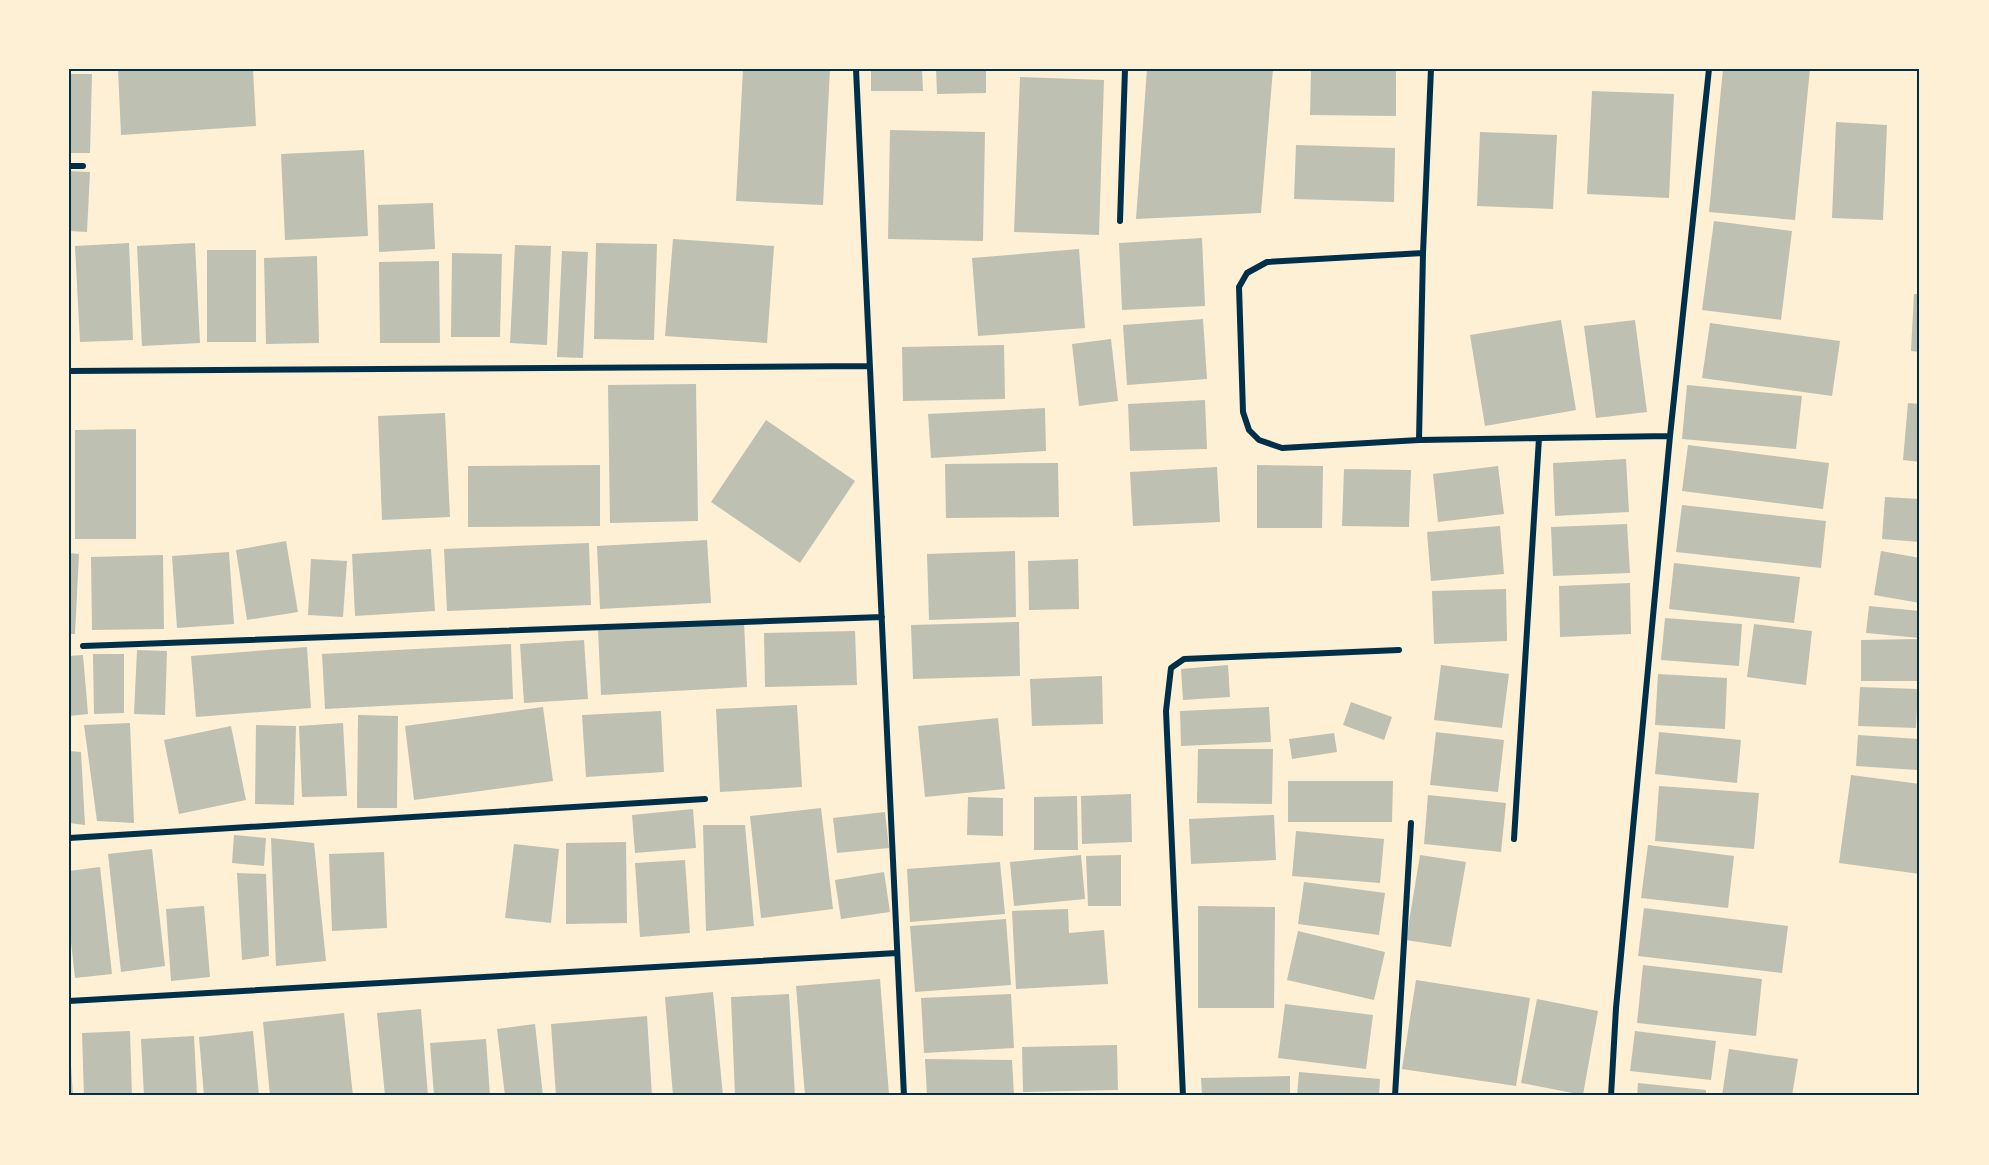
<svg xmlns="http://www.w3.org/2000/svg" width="1989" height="1165" font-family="Barlow,sans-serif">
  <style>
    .building { fill: #bec0b2 }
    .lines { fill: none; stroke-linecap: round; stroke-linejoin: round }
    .minor { stroke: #003049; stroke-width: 6 }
    .neatline { fill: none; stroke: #003049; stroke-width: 2 }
  </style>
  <rect width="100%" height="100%" fill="#fdf0d5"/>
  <path class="building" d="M 118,69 L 253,69 L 256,126 L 121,135 Z
    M 743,69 L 830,69 L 823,205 L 736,201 Z
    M 871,69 L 922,69 L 923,91 L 871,91 Z
    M 936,69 L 986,69 L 986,93 L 937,94 Z
    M 1147,69 L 1273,69 L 1261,213 L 1136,219 Z
    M 1311,69 L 1396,69 L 1396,116 L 1310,115 Z
    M 1723,69 L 1810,69 L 1795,220 L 1709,212 Z
    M 69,74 L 92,74 L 90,153 L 69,153 Z
    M 1020,77 L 1104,80 L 1099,235 L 1014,232 Z
    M 1592,91 L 1674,94 L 1669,198 L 1587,194 Z
    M 1836,122 L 1887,125 L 1883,220 L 1832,218 Z
    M 890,130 L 985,132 L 983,241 L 888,239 Z
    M 1480,132 L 1557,135 L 1553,209 L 1477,206 Z
    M 1296,145 L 1395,148 L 1394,202 L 1294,199 Z
    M 364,150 L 368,236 L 285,240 L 281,154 Z
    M 69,171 L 90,172 L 87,232 L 69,231 Z
    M 433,203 L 435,249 L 379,252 L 378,205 Z
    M 1714,221 L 1792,231 L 1781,320 L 1702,310 Z
    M 1202,238 L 1205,306 L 1122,310 L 1119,243 Z
    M 673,239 L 774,246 L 767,343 L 665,336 Z
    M 129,243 L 133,340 L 80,342 L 75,246 Z
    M 195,243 L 200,343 L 142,346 L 137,246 Z
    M 596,243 L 657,244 L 654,340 L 594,339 Z
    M 515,245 L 551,246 L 547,345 L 510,343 Z
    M 1079,249 L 1085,328 L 978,336 L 972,258 Z
    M 207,250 L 256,250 L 256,342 L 207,342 Z
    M 562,251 L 588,252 L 583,358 L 557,357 Z
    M 452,253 L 502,254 L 500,337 L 451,337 Z
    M 317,256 L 319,343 L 266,344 L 264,258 Z
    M 439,261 L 440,343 L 380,343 L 379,262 Z
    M 1914,294 L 1920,294 L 1920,352 L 1911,351 Z
    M 1203,319 L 1207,379 L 1127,385 L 1123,325 Z
    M 1561,320 L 1576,410 L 1485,426 L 1470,335 Z
    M 1635,320 L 1647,412 L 1596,418 L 1584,326 Z
    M 1710,323 L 1840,341 L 1832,396 L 1702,378 Z
    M 1111,339 L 1118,401 L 1079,406 L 1072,344 Z
    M 1004,345 L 1005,399 L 903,401 L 902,347 Z
    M 696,384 L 698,521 L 610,523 L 608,385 Z
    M 1687,385 L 1802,396 L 1796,449 L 1682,439 Z
    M 1205,400 L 1207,449 L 1130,451 L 1128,404 Z
    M 1908,403 L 1920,404 L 1920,462 L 1903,460 Z
    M 1045,408 L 1046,451 L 931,458 L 928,414 Z
    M 445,413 L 450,517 L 382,520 L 378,416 Z
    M 766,420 L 855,481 L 800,563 L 711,502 Z
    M 136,429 L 136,539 L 75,539 L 75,430 Z
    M 1688,445 L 1829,463 L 1823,509 L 1682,491 Z
    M 1626,459 L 1629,512 L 1555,516 L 1553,463 Z
    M 1058,463 L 1059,517 L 946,518 L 945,464 Z
    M 600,465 L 600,526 L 468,527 L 468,466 Z
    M 1257,465 L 1323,466 L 1322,528 L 1257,528 Z
    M 1498,466 L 1504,514 L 1438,522 L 1433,474 Z
    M 1217,467 L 1220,522 L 1133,526 L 1130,472 Z
    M 1344,469 L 1411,470 L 1409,527 L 1342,526 Z
    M 1885,497 L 1920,499 L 1920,542 L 1882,539 Z
    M 1682,505 L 1826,521 L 1821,568 L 1676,552 Z
    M 1627,524 L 1630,573 L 1553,576 L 1551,527 Z
    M 1500,526 L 1504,574 L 1431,581 L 1427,532 Z
    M 707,540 L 711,603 L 600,609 L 597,546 Z
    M 286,541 L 298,612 L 247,620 L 236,550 Z
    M 589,543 L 591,605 L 447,611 L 444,549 Z
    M 431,549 L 435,611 L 355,616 L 352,554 Z
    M 1015,551 L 1016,617 L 929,620 L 927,554 Z
    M 1881,551 L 1920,558 L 1920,603 L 1874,595 Z
    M 229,552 L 234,624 L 177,628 L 172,556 Z
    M 69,553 L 79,554 L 75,634 L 69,634 Z
    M 163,555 L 164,629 L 92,630 L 91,557 Z
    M 311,559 L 347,561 L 343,617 L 308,615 Z
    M 1078,559 L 1079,609 L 1029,610 L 1028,561 Z
    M 1674,563 L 1800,577 L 1794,623 L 1669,609 Z
    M 1630,583 L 1631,634 L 1560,637 L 1559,586 Z
    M 1506,589 L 1507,641 L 1434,644 L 1432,591 Z
    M 1869,606 L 1920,611 L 1920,638 L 1866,633 Z
    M 1665,618 L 1742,624 L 1739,666 L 1661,660 Z
    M 744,622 L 747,687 L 601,695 L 598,629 Z
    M 1019,622 L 1020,676 L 913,679 L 911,625 Z
    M 1754,624 L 1812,631 L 1806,685 L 1747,677 Z
    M 855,631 L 857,685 L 765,687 L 764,633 Z
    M 1920,639 L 1920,681 L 1861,681 L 1861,640 Z
    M 584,640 L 588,699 L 524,703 L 520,644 Z
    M 511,644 L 513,699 L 325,709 L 322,654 Z
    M 307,647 L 311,708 L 196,717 L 191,656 Z
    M 137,650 L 167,651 L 165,715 L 134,714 Z
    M 93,654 L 124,654 L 124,713 L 94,714 Z
    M 83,655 L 88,714 L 69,716 L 69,656 Z
    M 1228,665 L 1230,697 L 1183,700 L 1181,669 Z
    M 1441,665 L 1509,674 L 1502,728 L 1434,720 Z
    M 1658,674 L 1727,678 L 1725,729 L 1655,725 Z
    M 1102,676 L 1103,724 L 1032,726 L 1030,679 Z
    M 1860,687 L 1918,689 L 1916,728 L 1858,726 Z
    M 1351,702 L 1392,717 L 1384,740 L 1343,725 Z
    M 797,705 L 802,787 L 720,792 L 716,709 Z
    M 543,707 L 553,781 L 414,800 L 405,726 Z
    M 1269,707 L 1271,742 L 1181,746 L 1180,711 Z
    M 661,711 L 664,772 L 586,777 L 582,715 Z
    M 358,715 L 398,716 L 397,808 L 357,808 Z
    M 998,718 L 1005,789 L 925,797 L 918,726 Z
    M 130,723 L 134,823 L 97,821 L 84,725 Z
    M 343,723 L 347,796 L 302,797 L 299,726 Z
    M 256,725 L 296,726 L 294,805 L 255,804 Z
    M 231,726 L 246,800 L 179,814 L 164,740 Z
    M 1436,732 L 1504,740 L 1498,792 L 1430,785 Z
    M 1659,732 L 1741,740 L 1737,783 L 1655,774 Z
    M 1334,733 L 1337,752 L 1292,759 L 1289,739 Z
    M 1858,735 L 1919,739 L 1917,770 L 1856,766 Z
    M 1198,749 L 1273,749 L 1272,804 L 1197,803 Z
    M 69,751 L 81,752 L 85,825 L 69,823 Z
    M 1851,775 L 1920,784 L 1920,874 L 1839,863 Z
    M 1288,781 L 1393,781 L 1392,822 L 1288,822 Z
    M 1659,786 L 1759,793 L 1754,849 L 1655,841 Z
    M 1131,794 L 1132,842 L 1082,844 L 1081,796 Z
    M 1428,795 L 1506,803 L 1501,852 L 1424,844 Z
    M 1077,796 L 1078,850 L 1034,850 L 1034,797 Z
    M 968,797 L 1003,798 L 1003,836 L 967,835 Z
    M 821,808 L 833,909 L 761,918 L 750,816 Z
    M 693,809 L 696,848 L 635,853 L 632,815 Z
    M 885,812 L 889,848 L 837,853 L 833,818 Z
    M 1274,815 L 1276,860 L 1191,864 L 1189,819 Z
    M 703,825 L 745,825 L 754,926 L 706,931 Z
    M 1296,831 L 1384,839 L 1380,883 L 1292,876 Z
    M 234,835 L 266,838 L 264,866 L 232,863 Z
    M 271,838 L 314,843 L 326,961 L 276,966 Z
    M 626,842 L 627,923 L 566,924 L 566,843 Z
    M 514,844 L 559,849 L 551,923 L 505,918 Z
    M 1648,845 L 1734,856 L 1728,908 L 1641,898 Z
    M 152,849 L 165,966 L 121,972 L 108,854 Z
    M 384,852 L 387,928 L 332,931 L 329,854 Z
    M 1081,855 L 1085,899 L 1014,906 L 1010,862 Z
    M 1121,855 L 1121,906 L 1088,906 L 1086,856 Z
    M 1420,855 L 1466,862 L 1451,947 L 1406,940 Z
    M 685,860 L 690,933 L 640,937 L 635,863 Z
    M 1000,862 L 1005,914 L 910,922 L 907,869 Z
    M 100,867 L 112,974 L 75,978 L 69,924 L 69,871 Z
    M 884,872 L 890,912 L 841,919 L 835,880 Z
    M 237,873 L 266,874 L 269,956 L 242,960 Z
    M 1304,882 L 1385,893 L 1379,935 L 1298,924 Z
    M 204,906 L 210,977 L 171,981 L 166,909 Z
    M 1198,906 L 1275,907 L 1274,1008 L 1198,1008 Z
    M 1644,908 L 1788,926 L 1782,973 L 1638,956 Z
    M 1068,909 L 1069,933 L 1104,930 L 1108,984 L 1016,989 L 1012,911 Z
    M 1006,919 L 1011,985 L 915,992 L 910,926 Z
    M 1298,931 L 1385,952 L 1374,1000 L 1287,980 Z
    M 1643,965 L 1762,979 L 1756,1036 L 1637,1023 Z
    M 880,979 L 889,1095 L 805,1096 L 796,986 Z
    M 1416,980 L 1530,998 L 1516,1086 L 1402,1069 Z
    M 713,992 L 723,1096 L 673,1096 L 665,997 Z
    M 789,994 L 795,1096 L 735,1096 L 731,997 Z
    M 1011,994 L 1014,1048 L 924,1053 L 921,998 Z
    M 1537,999 L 1598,1011 L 1583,1095 L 1521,1083 Z
    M 1285,1004 L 1373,1015 L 1366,1069 L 1278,1058 Z
    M 421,1009 L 428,1096 L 385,1096 L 377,1013 Z
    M 344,1013 L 353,1096 L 270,1096 L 263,1022 Z
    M 647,1016 L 652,1096 L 556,1096 L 551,1024 Z
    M 535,1024 L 543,1096 L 505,1096 L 497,1029 Z
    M 130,1031 L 132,1096 L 84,1096 L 82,1033 Z
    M 253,1031 L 259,1096 L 204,1096 L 199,1037 Z
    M 1635,1031 L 1716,1041 L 1711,1080 L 1630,1071 Z
    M 194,1036 L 197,1096 L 144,1096 L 141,1039 Z
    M 486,1039 L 490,1096 L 434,1096 L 430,1043 Z
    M 1117,1045 L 1118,1090 L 1023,1092 L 1022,1047 Z
    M 1729,1049 L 1798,1059 L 1792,1096 L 1722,1096 Z
    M 925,1059 L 1012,1060 L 1014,1096 L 927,1096 Z
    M 69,1065 L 71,1065 L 73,1096 L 69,1096 Z
    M 1299,1072 L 1380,1079 L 1379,1096 L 1297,1096 Z
    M 1290,1076 L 1290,1096 L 1202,1096 L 1201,1078 Z
    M 1638,1083 L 1706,1090 L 1706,1096 L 1637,1096 Z"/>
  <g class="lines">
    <path class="minor" d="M 856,69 L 904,1096
      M 69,166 L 83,166
      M 1120,221 L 1125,69
      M 1423,253 L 1267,262 L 1247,273 L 1239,287 L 1243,412 L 1249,430 L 1259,440 L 1282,448 L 1419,440 L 1670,436
      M 69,371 L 870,366
      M 1419,440 L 1423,253 L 1431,69
      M 83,646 L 882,617
      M 69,838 L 705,799
      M 1514,839 L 1539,438
      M 69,1001 L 897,953
      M 1183,1096 L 1166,711 L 1171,668 L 1184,659 L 1399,650
      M 1395,1096 L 1411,823
      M 1611,1096 L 1616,1008 L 1670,436 L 1709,69"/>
  </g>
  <rect width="1989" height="1165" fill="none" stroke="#fdf0d5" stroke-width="141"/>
  <rect x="70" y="70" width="1848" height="1024" class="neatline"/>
</svg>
